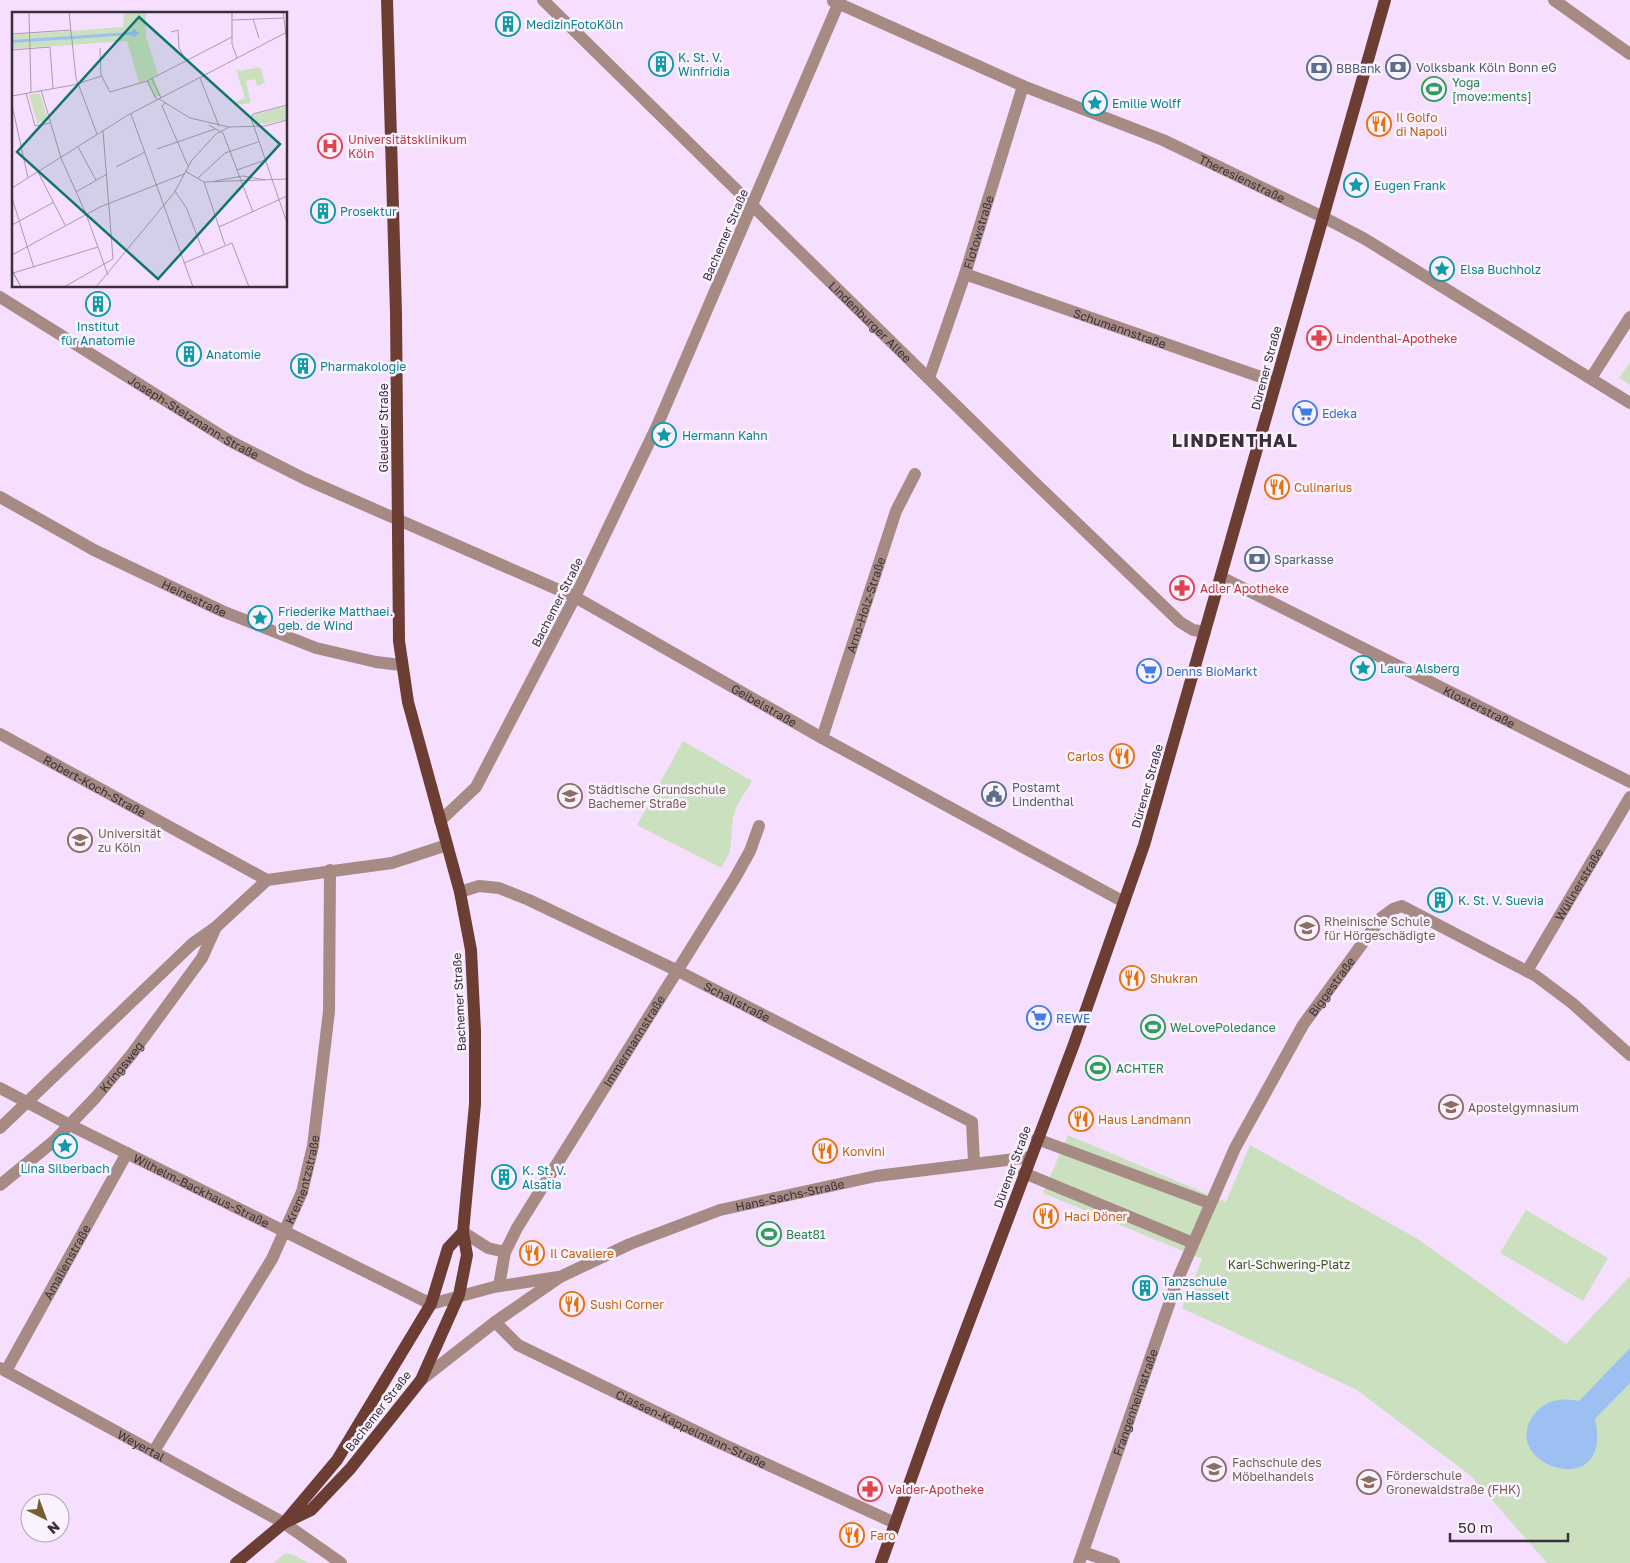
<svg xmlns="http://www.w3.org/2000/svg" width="1630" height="1563" font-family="'Golos Text',sans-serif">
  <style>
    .green { fill: #cbe0be }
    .water { fill: #9dc0f2 }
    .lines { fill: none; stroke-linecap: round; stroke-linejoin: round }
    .minor { stroke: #a78a83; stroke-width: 12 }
    .major { stroke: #6c3d32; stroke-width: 12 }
    .labels { text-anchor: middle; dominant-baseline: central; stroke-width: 5; stroke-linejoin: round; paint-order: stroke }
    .culture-label { font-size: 12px; fill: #0d838f; stroke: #fbf2ff; text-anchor: start }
    .service-label { font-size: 12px; fill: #4e5e75; stroke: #fbf2ff; text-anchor: start }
    .leisure-label { font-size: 12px; fill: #27864d; stroke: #fbf2ff; text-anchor: start }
    .food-label { font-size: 12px; fill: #c56008; stroke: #fbf2ff; text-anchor: start }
    .health-label { font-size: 12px; fill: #be3a42; stroke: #fbf2ff; text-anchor: start }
    .street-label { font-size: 12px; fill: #39303c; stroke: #fbf2ff }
    .shop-label { font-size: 12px; fill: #366cbe; stroke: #fbf2ff; text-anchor: start }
    .education-label { font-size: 12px; fill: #785e54; stroke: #fbf2ff; text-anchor: start }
    .park-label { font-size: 12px; fill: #365d12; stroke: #fbf2ff }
    .district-label { font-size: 18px; font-weight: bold; letter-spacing: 1px; fill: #39303c; stroke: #fbf2ff }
    .inset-road { fill: none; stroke: #aa99b0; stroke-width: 1 }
    .view { fill: #0f766e; fill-opacity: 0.15; stroke: #0f766e; stroke-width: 2.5 }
    .inset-edge { fill: none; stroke: #39303c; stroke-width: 2.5 }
  </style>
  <rect width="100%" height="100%" fill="#f6dffe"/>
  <path class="green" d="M 1630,362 L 1630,385 L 1619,378 Z
    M 683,741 L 752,781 L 737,805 L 733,818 L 730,852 L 721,868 L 637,825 Z
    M 1068,1135 L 1226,1202 L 1250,1145 L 1416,1238 L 1566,1344 L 1630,1276 L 1630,1563 L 1547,1563 L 1471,1476 L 1357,1390 L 1182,1308 L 1202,1259 L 1043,1193 Z
    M 1526,1210 L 1608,1258 L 1583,1301 L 1500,1253 Z
    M 286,1553 L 294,1555 L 308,1563 L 273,1563 Z"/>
  <path class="water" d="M 1630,1348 L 1630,1383 L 1595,1419 C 1615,1506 1492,1464 1536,1412 C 1548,1399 1563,1398 1579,1401 Z"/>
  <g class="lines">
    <g class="minor">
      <path id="s1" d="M 543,0 L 1033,481 L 1180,622 L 1193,630 L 1205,632"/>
      <path d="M 1554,0 L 1630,54"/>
      <path id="s2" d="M 833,1 L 1023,86 L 1163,140 L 1323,217 L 1365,239 L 1630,403"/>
      <path id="s3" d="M 965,274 L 1275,382"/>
      <path id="s4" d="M 0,297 L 230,441 L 305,479 L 575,597 L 822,738 L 1124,902"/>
      <path id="s5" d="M 929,378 L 965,274 L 1023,86"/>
      <path d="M 1591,378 L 1630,317"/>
      <path id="s6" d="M 0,497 L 94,550 L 222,611 L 316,648 L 376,662 L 401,665"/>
      <path id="s7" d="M 1221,577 L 1630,782"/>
      <path id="s8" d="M 0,734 L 267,880"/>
      <path id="s9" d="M 822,738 L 896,511 L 915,474"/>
      <path d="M 440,821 L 476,787 L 575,597 L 657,426 L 840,0"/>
      <path id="s10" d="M 460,892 L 479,886 L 499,888 L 529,900 L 676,970 L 972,1122 L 974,1162"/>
      <path id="s11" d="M 1527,971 L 1630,797"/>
      <path id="s12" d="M 0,1088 L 70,1125 L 431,1304 L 494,1287 L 558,1277"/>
      <path d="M 0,1128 L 192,944 L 216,927 L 267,880 L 392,863 L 447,845"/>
      <path d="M 1037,1139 L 1209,1203"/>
      <path d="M 1024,1173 L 1193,1243"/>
      <path id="s13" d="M 0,1185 L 54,1141 L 96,1097 L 131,1055 L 202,958 L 216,927"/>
      <path d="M 463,1232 L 488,1248 L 505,1252"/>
      <path id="s14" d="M 499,1286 L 505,1252 L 517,1228 L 735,878 L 750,851 L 759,826"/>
      <path id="s15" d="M 495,1322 L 518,1345 L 720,1443 L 895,1523"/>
      <path id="s16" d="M 0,1368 L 284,1523 L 341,1563"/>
      <path id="s17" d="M 6,1371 L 127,1153"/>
      <path id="s18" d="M 421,1380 L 495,1322 L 560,1277 L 630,1244 L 720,1210 L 876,1176 L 1031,1157"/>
      <path id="s19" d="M 154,1451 L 272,1259 L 302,1192 L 313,1146 L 329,1011 L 330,870"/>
      <path d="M 1083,1552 L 1114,1563"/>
      <path id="s20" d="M 1079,1563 L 1177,1281 L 1235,1148 L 1303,1025 L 1381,918 L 1393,909 L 1402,906 L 1536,976 L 1572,1003 L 1630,1055"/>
    </g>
    <path class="major" d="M 284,1523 L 311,1510 L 350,1469 L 421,1380 L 459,1295 L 467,1255 L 463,1232 L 475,1104 L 475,1031 L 471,950 L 460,892 L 408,702 L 399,641 L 396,313 L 387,0
      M 236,1563 L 284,1523 L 337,1460 L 431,1304 L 448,1248 L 463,1232
      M 881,1563 L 936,1409 L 1074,1044 L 1144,845 L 1385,0"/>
  </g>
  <defs>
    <symbol id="building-ring" viewBox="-11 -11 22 22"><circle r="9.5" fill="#fbf2ff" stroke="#0f9aa8" stroke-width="1.5"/><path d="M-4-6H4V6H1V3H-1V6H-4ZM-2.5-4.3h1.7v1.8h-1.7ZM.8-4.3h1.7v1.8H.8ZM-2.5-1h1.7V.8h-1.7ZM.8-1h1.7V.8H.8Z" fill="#0f9aa8"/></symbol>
    <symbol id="bank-ring" viewBox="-11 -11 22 22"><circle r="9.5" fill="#fbf2ff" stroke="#5c6f8a" stroke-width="1.5"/><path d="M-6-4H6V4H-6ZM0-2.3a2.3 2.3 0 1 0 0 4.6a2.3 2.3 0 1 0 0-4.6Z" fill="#5c6f8a"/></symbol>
    <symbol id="stadium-ring" viewBox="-11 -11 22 22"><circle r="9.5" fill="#fbf2ff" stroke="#2e9e5b" stroke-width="1.5"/><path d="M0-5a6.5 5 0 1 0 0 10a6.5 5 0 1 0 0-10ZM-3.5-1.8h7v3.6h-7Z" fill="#2e9e5b"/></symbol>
    <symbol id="sight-ring" viewBox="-11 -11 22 22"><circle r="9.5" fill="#fbf2ff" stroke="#0f9aa8" stroke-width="1.5"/><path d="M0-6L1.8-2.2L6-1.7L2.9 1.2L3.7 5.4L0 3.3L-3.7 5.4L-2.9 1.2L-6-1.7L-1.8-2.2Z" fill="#0f9aa8"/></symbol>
    <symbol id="restaurant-ring" viewBox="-11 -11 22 22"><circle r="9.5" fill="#fbf2ff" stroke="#e8710a" stroke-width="1.5"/><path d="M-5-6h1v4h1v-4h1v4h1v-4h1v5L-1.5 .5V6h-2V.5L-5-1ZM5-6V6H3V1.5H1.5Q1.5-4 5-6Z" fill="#e8710a"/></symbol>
    <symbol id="hospital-ring" viewBox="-11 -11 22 22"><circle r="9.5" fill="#fbf2ff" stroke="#e0444e" stroke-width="1.5"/><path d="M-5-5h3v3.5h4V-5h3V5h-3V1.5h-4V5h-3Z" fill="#e0444e"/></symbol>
    <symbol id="pharmacy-ring" viewBox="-11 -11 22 22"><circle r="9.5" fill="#fbf2ff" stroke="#e0444e" stroke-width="1.5"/><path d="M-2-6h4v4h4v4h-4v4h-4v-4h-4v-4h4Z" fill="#e0444e"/></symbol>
    <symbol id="supermarket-ring" viewBox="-11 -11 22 22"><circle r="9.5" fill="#fbf2ff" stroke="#3f7fe0" stroke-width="1.5"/><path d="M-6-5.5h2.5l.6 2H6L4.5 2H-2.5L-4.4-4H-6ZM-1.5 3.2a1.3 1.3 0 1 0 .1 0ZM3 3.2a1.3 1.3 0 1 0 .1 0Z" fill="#3f7fe0"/></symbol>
    <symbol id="civic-ring" viewBox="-11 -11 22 22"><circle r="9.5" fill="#fbf2ff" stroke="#5c6f8a" stroke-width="1.5"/><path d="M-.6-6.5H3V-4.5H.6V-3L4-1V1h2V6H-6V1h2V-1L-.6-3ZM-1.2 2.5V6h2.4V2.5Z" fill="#5c6f8a"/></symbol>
    <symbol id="school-ring" viewBox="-11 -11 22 22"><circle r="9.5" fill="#fbf2ff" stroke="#8d6e63" stroke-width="1.5"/><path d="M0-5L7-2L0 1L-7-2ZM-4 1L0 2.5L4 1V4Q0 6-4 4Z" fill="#8d6e63"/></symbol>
    <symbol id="university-ring" viewBox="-11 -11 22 22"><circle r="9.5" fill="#fbf2ff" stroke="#8d6e63" stroke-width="1.5"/><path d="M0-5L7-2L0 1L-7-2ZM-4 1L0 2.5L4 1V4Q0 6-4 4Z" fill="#8d6e63"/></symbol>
  </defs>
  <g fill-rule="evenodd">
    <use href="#building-ring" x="494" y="10" width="28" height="28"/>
    <use href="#building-ring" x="647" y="50" width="28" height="28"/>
    <use href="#bank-ring" x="1384" y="53" width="28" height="28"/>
    <use href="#bank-ring" x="1305" y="54" width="28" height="28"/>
    <use href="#stadium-ring" x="1420" y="75" width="28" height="28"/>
    <use href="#sight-ring" x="1081" y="89" width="28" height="28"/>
    <use href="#restaurant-ring" x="1365" y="110" width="28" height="28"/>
    <use href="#hospital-ring" x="316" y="132" width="28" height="28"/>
    <use href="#sight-ring" x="1342" y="171" width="28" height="28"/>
    <use href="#building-ring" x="309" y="197" width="28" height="28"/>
    <use href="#sight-ring" x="1428" y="255" width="28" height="28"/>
    <use href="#building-ring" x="84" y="290" width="28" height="28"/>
    <use href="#pharmacy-ring" x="1305" y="324" width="28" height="28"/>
    <use href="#building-ring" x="175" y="340" width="28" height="28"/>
    <use href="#building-ring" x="289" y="352" width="28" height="28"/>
    <use href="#supermarket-ring" x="1291" y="399" width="28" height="28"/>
    <use href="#sight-ring" x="650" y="421" width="28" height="28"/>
    <use href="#restaurant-ring" x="1263" y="473" width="28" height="28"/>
    <use href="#bank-ring" x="1243" y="545" width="28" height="28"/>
    <use href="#pharmacy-ring" x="1168" y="574" width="28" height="28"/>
    <use href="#sight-ring" x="246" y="604" width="28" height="28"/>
    <use href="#sight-ring" x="1349" y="654" width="28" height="28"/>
    <use href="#supermarket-ring" x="1135" y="657" width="28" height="28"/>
    <use href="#restaurant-ring" x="1108" y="742" width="28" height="28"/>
    <use href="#civic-ring" x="980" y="780" width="28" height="28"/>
    <use href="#school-ring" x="556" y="782" width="28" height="28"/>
    <use href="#university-ring" x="66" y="826" width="28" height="28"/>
    <use href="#building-ring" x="1426" y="886" width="28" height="28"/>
    <use href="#school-ring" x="1293" y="914" width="28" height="28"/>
    <use href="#restaurant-ring" x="1118" y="964" width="28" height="28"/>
    <use href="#supermarket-ring" x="1025" y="1004" width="28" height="28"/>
    <use href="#stadium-ring" x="1139" y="1013" width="28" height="28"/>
    <use href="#stadium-ring" x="1084" y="1054" width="28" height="28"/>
    <use href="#school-ring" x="1437" y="1093" width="28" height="28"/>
    <use href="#restaurant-ring" x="1067" y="1105" width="28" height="28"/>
    <use href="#sight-ring" x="51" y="1132" width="28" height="28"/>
    <use href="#restaurant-ring" x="811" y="1137" width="28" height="28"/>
    <use href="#building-ring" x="490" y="1163" width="28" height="28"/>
    <use href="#restaurant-ring" x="1032" y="1202" width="28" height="28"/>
    <use href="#stadium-ring" x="755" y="1220" width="28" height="28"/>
    <use href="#restaurant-ring" x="518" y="1239" width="28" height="28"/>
    <use href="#building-ring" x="1131" y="1274" width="28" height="28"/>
    <use href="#restaurant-ring" x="558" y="1290" width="28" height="28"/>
    <use href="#school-ring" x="1200" y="1455" width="28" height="28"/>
    <use href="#school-ring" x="1355" y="1468" width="28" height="28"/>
    <use href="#pharmacy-ring" x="856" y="1475" width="28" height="28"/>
    <use href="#restaurant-ring" x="838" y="1521" width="28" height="28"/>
  </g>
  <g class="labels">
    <g class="culture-label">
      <text x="526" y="24">MedizinFotoKöln</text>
      <text x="678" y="57">K. St. V.<tspan x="678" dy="14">Winfridia</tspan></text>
      <text x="1112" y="103">Emilie Wolff</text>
      <text x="1374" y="185">Eugen Frank</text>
      <text x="340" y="211">Prosektur</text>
      <text x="1460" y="269">Elsa Buchholz</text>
      <text x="98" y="326" text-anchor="middle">Institut<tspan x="98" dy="14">für Anatomie</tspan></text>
      <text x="206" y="354">Anatomie</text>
      <text x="320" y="366">Pharmakologie</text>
      <text x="682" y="435">Hermann Kahn</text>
      <text x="278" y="611">Friederike Matthaei.<tspan x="278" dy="14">geb. de Wind</tspan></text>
      <text x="1380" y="668">Laura Alsberg</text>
      <text x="1458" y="900">K. St. V. Suevia</text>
      <text x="65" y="1168" text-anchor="middle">Lina Silberbach</text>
      <text x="522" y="1170">K. St. V.<tspan x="522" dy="14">Alsatia</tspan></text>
      <text x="1162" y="1281">Tanzschule<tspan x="1162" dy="14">van Hasselt</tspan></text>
    </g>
    <g class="service-label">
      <text x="1416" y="67">Volksbank Köln Bonn eG</text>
      <text x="1336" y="68">BBBank</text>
      <text x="1274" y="559">Sparkasse</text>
      <text x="1012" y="787">Postamt<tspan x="1012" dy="14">Lindenthal</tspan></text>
    </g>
    <g class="leisure-label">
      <text x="1452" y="82">Yoga<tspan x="1452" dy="14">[move:ments]</tspan></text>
      <text x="1170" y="1027">WeLovePoledance</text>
      <text x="1116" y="1068">ACHTER</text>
      <text x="786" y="1234">Beat81</text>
    </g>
    <g class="food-label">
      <text x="1396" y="117">Il Golfo<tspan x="1396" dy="14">di Napoli</tspan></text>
      <text x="1294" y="487">Culinarius</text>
      <text x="1104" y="756" text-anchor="end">Carlos</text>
      <text x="1150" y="978">Shukran</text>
      <text x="1098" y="1119">Haus Landmann</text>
      <text x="842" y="1151">Konvini</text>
      <text x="1064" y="1216">Haci Döner</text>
      <text x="550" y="1253">Il Cavaliere</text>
      <text x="590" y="1304">Sushi Corner</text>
      <text x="870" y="1535">Faro</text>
    </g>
    <g class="health-label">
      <text x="348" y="139">Universitätsklinikum<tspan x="348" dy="14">Köln</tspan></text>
      <text x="1336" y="338">Lindenthal-Apotheke</text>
      <text x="1200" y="588">Adler Apotheke</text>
      <text x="888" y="1489">Valder-Apotheke</text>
    </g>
    <g class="street-label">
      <text stroke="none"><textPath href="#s2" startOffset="446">Theresienstraße</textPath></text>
      <text stroke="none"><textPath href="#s5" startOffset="154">Flotowstraße</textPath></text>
      <text transform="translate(725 235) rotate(-67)">Bachemer Straße</text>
      <text stroke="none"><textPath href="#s1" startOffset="459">Lindenburger Allee</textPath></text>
      <text stroke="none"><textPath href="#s3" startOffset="164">Schumannstraße</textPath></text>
      <text transform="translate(1266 368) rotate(-75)">Dürener Straße</text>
      <text stroke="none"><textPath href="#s4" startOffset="228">Joseph-Stelzmann-Straße</textPath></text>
      <text transform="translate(383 428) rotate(-90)">Gleueler Straße</text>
      <text stroke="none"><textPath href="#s6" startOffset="219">Heinestraße</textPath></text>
      <text transform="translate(557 602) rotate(-63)">Bachemer Straße</text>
      <text stroke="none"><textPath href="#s9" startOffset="140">Arno-Holz-Straße</textPath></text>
      <text stroke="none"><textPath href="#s4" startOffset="868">Geibelstraße</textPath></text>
      <text stroke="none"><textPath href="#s7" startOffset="289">Klosterstraße</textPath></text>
      <text stroke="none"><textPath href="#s8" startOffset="108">Robert-Koch-Straße</textPath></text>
      <text transform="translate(1147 786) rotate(-74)">Dürener Straße</text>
      <text stroke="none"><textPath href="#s11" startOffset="101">Wüllnerstraße</textPath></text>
      <text stroke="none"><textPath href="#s20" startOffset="632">Biggestraße</textPath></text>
      <text stroke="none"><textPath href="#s10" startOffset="304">Schallstraße</textPath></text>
      <text transform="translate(459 1002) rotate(-93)">Bachemer Straße</text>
      <text stroke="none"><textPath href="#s14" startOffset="282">Immermannstraße</textPath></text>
      <text stroke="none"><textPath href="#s13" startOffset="170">Kringsweg</textPath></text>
      <text transform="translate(1012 1167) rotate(-70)">Dürener Straße</text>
      <text stroke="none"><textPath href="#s19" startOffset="311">Krementzstraße</textPath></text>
      <text stroke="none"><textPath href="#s12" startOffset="226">Wilhelm-Backhaus-Straße</textPath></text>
      <text stroke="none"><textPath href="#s18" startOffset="418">Hans-Sachs-Straße</textPath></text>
      <text stroke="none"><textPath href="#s17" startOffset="125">Amalienstraße</textPath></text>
      <text stroke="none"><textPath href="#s20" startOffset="170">Frangenheimstraße</textPath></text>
      <text transform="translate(378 1411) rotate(-52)">Bachemer Straße</text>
      <text stroke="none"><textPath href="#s15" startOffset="225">Classen-Kappelmann-Straße</textPath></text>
      <text stroke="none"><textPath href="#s16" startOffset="161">Weyertal</textPath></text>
    </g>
    <g class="shop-label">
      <text x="1322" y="413">Edeka</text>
      <text x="1166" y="671">Denns BioMarkt</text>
      <text x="1056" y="1018">REWE</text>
    </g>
    <g class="education-label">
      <text x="588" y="789">Städtische Grundschule<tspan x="588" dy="14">Bachemer Straße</tspan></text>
      <text x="98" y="833">Universität<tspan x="98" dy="14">zu Köln</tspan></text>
      <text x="1324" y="921">Rheinische Schule<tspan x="1324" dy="14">für Hörgeschädigte</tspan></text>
      <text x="1468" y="1107">Apostelgymnasium</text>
      <text x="1232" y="1462">Fachschule des<tspan x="1232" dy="14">Möbelhandels</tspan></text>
      <text x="1386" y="1475">Förderschule<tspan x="1386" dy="14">Gronewaldstraße (FHK)</tspan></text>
    </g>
    <g class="park-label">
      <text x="1289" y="1264">Karl-Schwering-Platz</text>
    </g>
    <g class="district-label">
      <text x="1235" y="440">LINDENTHAL</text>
    </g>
  </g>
  <g transform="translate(12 12)">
    <rect width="275" height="275" fill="#f6dffe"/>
    <path d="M 112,0 L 134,0 L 134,25 L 146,62 L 141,65 L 149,83 L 142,86 L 134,68 L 127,71 L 115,29 L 0,37 L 0,23 L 111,15 ZM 248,55 L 253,71 L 245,74 L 243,67 L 234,69 L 239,91 L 223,93 L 223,90 L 233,86 L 224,57 L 228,59 ZM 28,81 L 36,108 L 25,111 L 17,83 ZM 275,94 L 275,107 L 253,112 L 243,111 L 240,106 L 241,103 Z" fill="#cbe0be"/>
    <path d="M 122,17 L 127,21 L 123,25 L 119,23 L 0,31 L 0,28 L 119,20 Z" fill="#9dc0f2"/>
    <path class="inset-road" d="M 17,0 L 19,80M 57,0 L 64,66 L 85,122M 220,0 L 220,32 L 225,46M 271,0 L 275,30M 241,7 L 247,26M 220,8 L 271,6M 159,20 L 166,18 L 167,36 L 174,49M 0,22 L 59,18M 88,36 L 89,63 L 98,80 L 135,69 L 220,25M 0,38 L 38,35 L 41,76M 188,66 L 207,114M 140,67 L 149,86M 135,69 L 145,88M 29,78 L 49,146 L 74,202 L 96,263M 14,81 L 23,114 L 38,111M 0,84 L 61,73 L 90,64M 147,87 L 178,106 L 217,115M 153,91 L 150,94 L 176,154M 0,93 L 16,166M 275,93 L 241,102 L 239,106 L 275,211M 119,102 L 181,275M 197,113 L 211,121 L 241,200M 91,119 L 101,247M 66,135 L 84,168M 145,137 L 203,117M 104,155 L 133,140M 225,158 L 253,148M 173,159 L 192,170 L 275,167M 26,160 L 53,213M 186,166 L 213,141 L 246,130M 203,169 L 231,164 L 253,168M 192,170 L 213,233M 0,176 L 116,103 L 275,20M 163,179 L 175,197 L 192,242M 64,180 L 95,162M 0,186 L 22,256M 0,213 L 42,190M 207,215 L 275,184M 0,243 L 88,195 L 172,162M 172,251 L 220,231 L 237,275M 0,258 L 9,275M 0,259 L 9,275M 1,261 L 86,235M 52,275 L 101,247M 84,275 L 162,181 L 180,148 L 204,122 L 217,115 L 253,114 L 275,108"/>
    <path class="view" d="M 127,5 L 268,132 L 146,267 L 5,140 Z"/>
    <rect width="275" height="275" class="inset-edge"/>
  </g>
  <g transform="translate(45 1518) rotate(138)"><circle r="24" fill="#fbf2ff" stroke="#ada4b1"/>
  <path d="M0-4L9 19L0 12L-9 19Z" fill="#73602e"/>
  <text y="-8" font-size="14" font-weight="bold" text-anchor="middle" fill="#39303c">N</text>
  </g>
  <path d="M1450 1533v8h118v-8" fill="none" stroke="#39303c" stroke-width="2.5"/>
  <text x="1458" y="1533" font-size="15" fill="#39303c" stroke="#fbf2ff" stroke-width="4" paint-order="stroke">50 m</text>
</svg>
